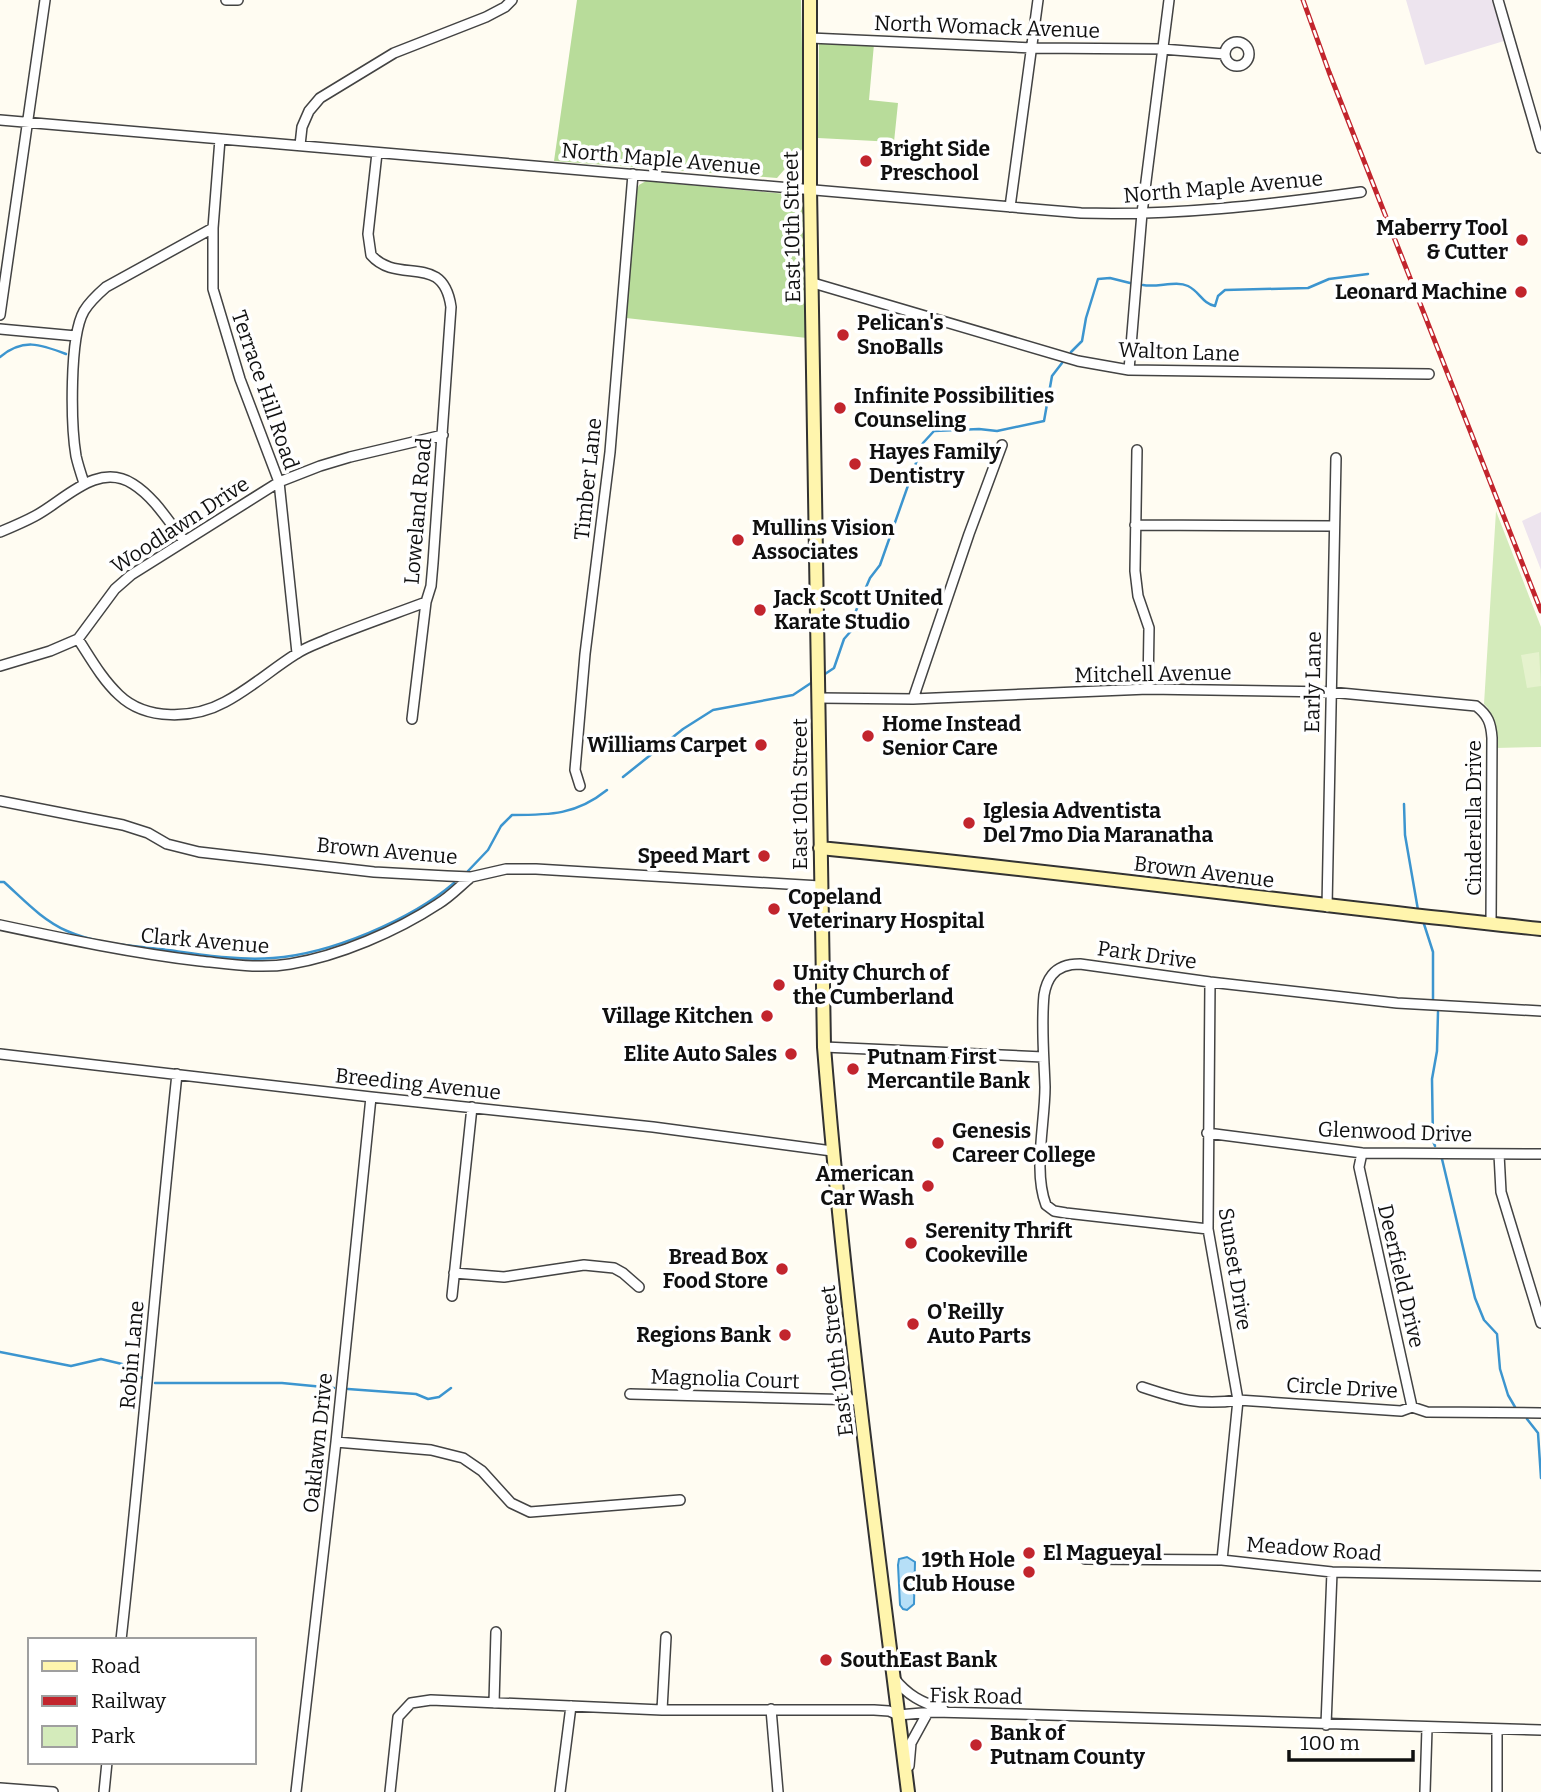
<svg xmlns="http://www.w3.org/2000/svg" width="1541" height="1792" font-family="Bitter,serif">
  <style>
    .industrial { fill: #ede4ee }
    .green { fill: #d4ebbb }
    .forest { fill: #b8dc9a }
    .pitch { fill: #e5f2cd }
    .water { fill: #b6dff7; stroke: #3c95cf; stroke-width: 2 }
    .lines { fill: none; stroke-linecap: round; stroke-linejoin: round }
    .stream { stroke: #3c95cf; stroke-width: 2.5 }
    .street-casing { stroke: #434343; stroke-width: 12 }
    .secondary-casing { stroke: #323232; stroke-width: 16 }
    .street { stroke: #fff; stroke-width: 9 }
    .secondary { stroke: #fff5ad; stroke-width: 12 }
    .rail-casing { stroke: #c2252d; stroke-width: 5 }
    .rail { stroke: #fff; stroke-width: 2.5; stroke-dasharray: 8; stroke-linecap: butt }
    .poi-dot { fill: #c2252d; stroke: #fff; stroke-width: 2.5 }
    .labels { text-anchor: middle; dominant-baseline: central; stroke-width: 7; stroke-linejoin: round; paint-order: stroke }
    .street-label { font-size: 21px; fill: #101010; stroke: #fff }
    .poi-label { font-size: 21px; font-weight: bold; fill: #101010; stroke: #fff; text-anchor: start }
  </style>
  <rect width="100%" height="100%" fill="#fffcf2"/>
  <path class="industrial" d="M 1406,0 L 1492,0 L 1504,41 L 1425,65 Z
    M 1541,512 L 1541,570 L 1522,521 Z"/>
  <path class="green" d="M 1496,511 L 1541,627 L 1541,747 L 1495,748 C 1495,733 1497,716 1484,704 Z"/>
  <path class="forest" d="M 577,0 L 801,0 L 804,147 L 777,178 L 554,161 Z
    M 819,41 L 874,44 L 869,100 L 898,103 L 894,142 L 818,138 Z
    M 646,181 L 797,195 L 805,209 L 807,338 L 626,318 L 637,189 L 639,185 Z"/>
  <path class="pitch" d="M 1539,652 L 1541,686 L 1527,688 L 1521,655 Z"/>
  <path class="water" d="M 907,1557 L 915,1562 L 914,1604 L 907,1610 L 903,1609 L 900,1605 L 898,1565 L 899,1559 Z"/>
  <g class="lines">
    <path class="stream" d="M 1143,285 C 1157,288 1176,280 1188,286 C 1200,292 1202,303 1215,306 L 1218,296 L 1225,290 L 1308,288 L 1329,279 L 1368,274
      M 1071,352 L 1082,341 L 1086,318 L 1098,279 L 1110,278 L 1130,283
      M 0,357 C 23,338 40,344 66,354
      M 825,674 L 834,668 L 844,639 L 851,631 L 852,620 L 870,578 L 880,565 L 923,443 L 934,431 L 979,429 L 997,431 L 1044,421 L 1052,376 L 1062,363
      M 623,777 L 683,729 L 713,710 L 793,695 L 811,683
      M 1404,804 L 1405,835 L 1418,910
      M 468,871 L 488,850 L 501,826 L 512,815 C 550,815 576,815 607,790
      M 0,882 L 4,882 C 24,900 42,920 67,931 C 96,944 131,946 161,949 C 198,954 237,961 273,958 C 330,954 411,920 454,883
      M 1424,924 L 1433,952 L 1433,999
      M 1435,1146 L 1433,1141 L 1432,1079 L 1437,1051 L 1438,1012
      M 1442,1159 L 1475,1298 L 1484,1320 L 1497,1334 L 1500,1369 L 1508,1395 L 1515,1407
      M 0,1352 L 71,1366 L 101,1359 L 122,1364 L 134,1376 L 142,1378
      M 155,1383 L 282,1383 L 334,1388
      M 348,1389 L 416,1394 L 428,1399 L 439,1397 L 451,1388
      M 1527,1419 L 1538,1433 L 1541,1478"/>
    <defs>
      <path id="street" d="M 226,0 L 238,0
        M 1498,0 L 1541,148
        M 810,38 L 1033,48 L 1162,49 L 1225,54
        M1225 54a12 12 0 1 1 24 0a12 12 0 1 1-24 0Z
        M 0,120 L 1081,213 C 1174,216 1268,205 1361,192
        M 220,139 L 213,228 L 213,289 L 240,379 L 279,482 L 297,653
        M 300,145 L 302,127 L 309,111 L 320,98 L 394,53 L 486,17 L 505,7 L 512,0
        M 377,153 L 368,234 L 371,255 C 398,286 443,251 451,307 L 433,563 L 431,586 L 426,602 L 412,719
        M 1010,207 L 1038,0
        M 813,283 L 1078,361 L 1129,370 L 1429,374
        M 0,315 L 45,0
        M 0,329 L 76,336
        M 1129,370 L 1142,213 L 1169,0
        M 1137,450 L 1135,571 L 1138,596 L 1149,628 L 1148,689
        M 84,483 C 81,474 78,465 76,456 C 71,426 69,337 84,311 C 90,301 98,294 106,287 L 213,228
        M 1135,525 L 1334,526
        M 0,532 C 12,527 24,522 35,516 C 64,501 97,461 133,484 C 154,497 169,522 184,541
        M 78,639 C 91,659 102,679 119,695 C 146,721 194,719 225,702 C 250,689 272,669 296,654 C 306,647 319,643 330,638 C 362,625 394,614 426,602
        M 0,666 L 50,651 L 78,639 L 115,589 L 131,575 L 279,482 L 320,466 L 350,457 L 443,435
        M 819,698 L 913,699 L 1148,689 L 1330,692 L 1476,706 C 1488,715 1491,723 1492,738 L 1491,924
        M 913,699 L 969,534 L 1002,445
        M 580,786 L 575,770 L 585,654 L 610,452 L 633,174
        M 0,801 L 123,825 L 148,833 L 167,844 L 199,852 L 374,872 L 447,876 L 471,877 L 506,869 L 536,869 L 820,886
        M 1327,907 L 1336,458
        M 0,925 C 66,939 132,953 200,961 C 230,964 260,969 290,964 C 339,956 397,931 438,904 C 450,897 460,886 471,877
        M 1210,982 L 1208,1229 L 1238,1400 L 1222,1560
        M 824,1047 L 1043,1057
        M 0,1054 L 371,1097 L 653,1127 L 832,1151
        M 1207,1133 L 1362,1153 L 1541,1154
        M 1362,1153 L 1359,1167 L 1412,1407
        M 1499,1154 L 1501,1192 L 1541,1323
        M 1208,1229 L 1066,1213 L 1054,1211 L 1046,1205 C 1033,1171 1045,1123 1045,1087 C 1044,1056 1041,1026 1044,995 C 1045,989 1048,980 1052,975 C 1059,966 1069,964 1080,964 L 1210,982 L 1397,1003 L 1541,1011
        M 454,1273 L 504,1277 L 584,1265 L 614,1268 L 623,1273 L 639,1287
        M 452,1296 L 472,1107
        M 1142,1387 C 1178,1399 1200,1406 1238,1400 L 1401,1411 L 1412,1407 L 1427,1412 L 1541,1413
        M 630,1394 L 860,1400
        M 336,1442 L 431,1450 L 463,1458 L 482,1471 L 511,1503 L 530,1512 L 680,1500
        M 1085,1559 L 1222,1560 L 1332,1572 L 1541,1576
        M 121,1640 C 142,1451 157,1263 177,1074
        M 894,1678 C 907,1695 922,1703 943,1709
        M 494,1703 L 496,1632
        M 771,1709 L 778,1792
        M 662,1710 L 666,1637
        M 1326,1725 L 1332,1572
        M 1497,1729 L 1497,1792
        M 909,1766 L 911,1743 L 928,1712
        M 0,1788 L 53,1792
        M 104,1792 L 107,1762
        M 296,1792 L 336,1442 L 371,1097
        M 390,1792 L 398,1717 L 411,1703 L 431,1700 L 662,1710 L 874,1710 L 889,1711 L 898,1715 L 934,1712 L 1015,1714 L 1541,1730
        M 560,1792 L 571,1706
        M 1425,1792 L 1427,1728"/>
      <path id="secondary" d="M 810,0 L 810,188 L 824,1047 C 844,1296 877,1544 908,1792
        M 820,848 C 1061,871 1300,904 1541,929"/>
    </defs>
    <use href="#street" class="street-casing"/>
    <use href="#secondary" class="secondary-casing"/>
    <use href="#street" class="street"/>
    <use href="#secondary" class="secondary"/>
    <defs>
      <path id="rail" d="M 1303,0 L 1329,72 L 1541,611"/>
    </defs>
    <use href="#rail" class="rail-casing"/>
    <use href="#rail" class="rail"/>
  </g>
  <g class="poi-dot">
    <circle cx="866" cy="161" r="7"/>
    <circle cx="1522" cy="240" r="7"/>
    <circle cx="1521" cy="292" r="7"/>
    <circle cx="843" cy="335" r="7"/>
    <circle cx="840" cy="408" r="7"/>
    <circle cx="855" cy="464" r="7"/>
    <circle cx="738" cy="540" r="7"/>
    <circle cx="760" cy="610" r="7"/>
    <circle cx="868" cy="736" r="7"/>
    <circle cx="761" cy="745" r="7"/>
    <circle cx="969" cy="823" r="7"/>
    <circle cx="764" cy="856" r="7"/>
    <circle cx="774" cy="909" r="7"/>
    <circle cx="779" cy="985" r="7"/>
    <circle cx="767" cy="1016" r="7"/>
    <circle cx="791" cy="1054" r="7"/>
    <circle cx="853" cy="1069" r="7"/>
    <circle cx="938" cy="1143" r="7"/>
    <circle cx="928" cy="1186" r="7"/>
    <circle cx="911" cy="1243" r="7"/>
    <circle cx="782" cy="1269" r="7"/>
    <circle cx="913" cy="1324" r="7"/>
    <circle cx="785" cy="1335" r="7"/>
    <circle cx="1029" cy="1553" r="7"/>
    <circle cx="1029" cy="1572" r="7"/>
    <circle cx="826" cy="1660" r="7"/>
    <circle cx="976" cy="1745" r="7"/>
  </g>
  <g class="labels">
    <g class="street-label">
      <text transform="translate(987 27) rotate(2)">North Womack Avenue</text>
      <text transform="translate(661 159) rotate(5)">North Maple Avenue</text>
      <text transform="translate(1223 187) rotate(-5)">North Maple Avenue</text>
      <text transform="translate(792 227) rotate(-91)">East 10th Street</text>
      <text transform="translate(1179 352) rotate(2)">Walton Lane</text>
      <text transform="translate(265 390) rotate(71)">Terrace Hill Road</text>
      <text transform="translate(588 479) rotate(-84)">Timber Lane</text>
      <text transform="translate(418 511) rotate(-85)">Loweland Road</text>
      <text transform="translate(180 525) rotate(-33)">Woodlawn Drive</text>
      <text transform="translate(1153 674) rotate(-1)">Mitchell Avenue</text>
      <text transform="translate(1313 682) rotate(-89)">Early Lane</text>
      <text transform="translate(800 794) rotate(-90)">East 10th Street</text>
      <text transform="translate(1474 818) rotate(-90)">Cinderella Drive</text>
      <text transform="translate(387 851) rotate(5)">Brown Avenue</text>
      <text transform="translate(1204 872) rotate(7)">Brown Avenue</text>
      <text transform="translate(205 941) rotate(5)">Clark Avenue</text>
      <text transform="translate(1147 955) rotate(8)">Park Drive</text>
      <text transform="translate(418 1084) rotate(6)">Breeding Avenue</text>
      <text transform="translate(1395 1132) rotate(2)">Glenwood Drive</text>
      <text transform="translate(1235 1269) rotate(81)">Sunset Drive</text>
      <text transform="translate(1401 1276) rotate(77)">Deerfield Drive</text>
      <text transform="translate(132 1355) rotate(-85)">Robin Lane</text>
      <text transform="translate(837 1361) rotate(-97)">East 10th Street</text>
      <text transform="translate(725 1379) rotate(2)">Magnolia Court</text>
      <text transform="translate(1342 1388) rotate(3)">Circle Drive</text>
      <text transform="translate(318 1443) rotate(-84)">Oaklawn Drive</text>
      <text transform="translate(1314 1549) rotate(4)">Meadow Road</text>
      <text transform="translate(976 1696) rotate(1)">Fisk Road</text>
    </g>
    <g class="poi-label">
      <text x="880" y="149">Bright Side<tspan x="880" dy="24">Preschool</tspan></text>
      <text x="1508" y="228" text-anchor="end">Maberry Tool<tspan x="1508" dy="24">&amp; Cutter</tspan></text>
      <text x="1507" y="292" text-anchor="end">Leonard Machine</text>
      <text x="857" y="323">Pelican's<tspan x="857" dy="24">SnoBalls</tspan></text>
      <text x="854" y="396">Infinite Possibilities<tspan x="854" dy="24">Counseling</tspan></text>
      <text x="869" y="452">Hayes Family<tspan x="869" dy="24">Dentistry</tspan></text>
      <text x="752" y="528">Mullins Vision<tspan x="752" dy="24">Associates</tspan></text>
      <text x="774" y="598">Jack Scott United<tspan x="774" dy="24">Karate Studio</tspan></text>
      <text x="882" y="724">Home Instead<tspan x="882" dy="24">Senior Care</tspan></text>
      <text x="747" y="745" text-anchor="end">Williams Carpet</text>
      <text x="983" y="811">Iglesia Adventista<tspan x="983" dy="24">Del 7mo Dia Maranatha</tspan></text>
      <text x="750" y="856" text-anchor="end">Speed Mart</text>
      <text x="788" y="897">Copeland<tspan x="788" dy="24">Veterinary Hospital</tspan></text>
      <text x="793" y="973">Unity Church of<tspan x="793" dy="24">the Cumberland</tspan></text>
      <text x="753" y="1016" text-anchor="end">Village Kitchen</text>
      <text x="777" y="1054" text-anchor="end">Elite Auto Sales</text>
      <text x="867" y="1057">Putnam First<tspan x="867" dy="24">Mercantile Bank</tspan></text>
      <text x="952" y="1131">Genesis<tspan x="952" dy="24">Career College</tspan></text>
      <text x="914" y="1174" text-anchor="end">American<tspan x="914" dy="24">Car Wash</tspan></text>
      <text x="925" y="1231">Serenity Thrift<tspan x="925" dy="24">Cookeville</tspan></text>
      <text x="768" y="1257" text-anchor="end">Bread Box<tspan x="768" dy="24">Food Store</tspan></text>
      <text x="927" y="1312">O'Reilly<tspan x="927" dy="24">Auto Parts</tspan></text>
      <text x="771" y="1335" text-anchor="end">Regions Bank</text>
      <text x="1043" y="1553">El Magueyal</text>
      <text x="1015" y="1560" text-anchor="end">19th Hole<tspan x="1015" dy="24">Club House</tspan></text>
      <text x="840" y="1660">SouthEast Bank</text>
      <text x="990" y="1733">Bank of<tspan x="990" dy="24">Putnam County</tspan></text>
    </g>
  </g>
  <rect x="28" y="1638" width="228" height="126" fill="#ffffff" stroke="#9f9f9f" stroke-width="2"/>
  <rect x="42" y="1661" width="35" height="10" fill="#fff5ad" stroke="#9f9f9f" stroke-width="2"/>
  <text x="91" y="1673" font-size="21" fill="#101010">Road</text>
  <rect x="42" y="1696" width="35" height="10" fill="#c2252d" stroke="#9f9f9f" stroke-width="2"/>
  <text x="91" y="1708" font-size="21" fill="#101010">Railway</text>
  <rect x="42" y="1726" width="35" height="21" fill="#d4ebbb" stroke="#9f9f9f" stroke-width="2"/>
  <text x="91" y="1743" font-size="21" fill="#101010">Park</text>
  <path d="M1289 1750v10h124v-10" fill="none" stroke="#101010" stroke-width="3.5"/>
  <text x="1300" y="1750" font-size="21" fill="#101010" stroke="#ffffff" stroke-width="5" paint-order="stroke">100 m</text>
</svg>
